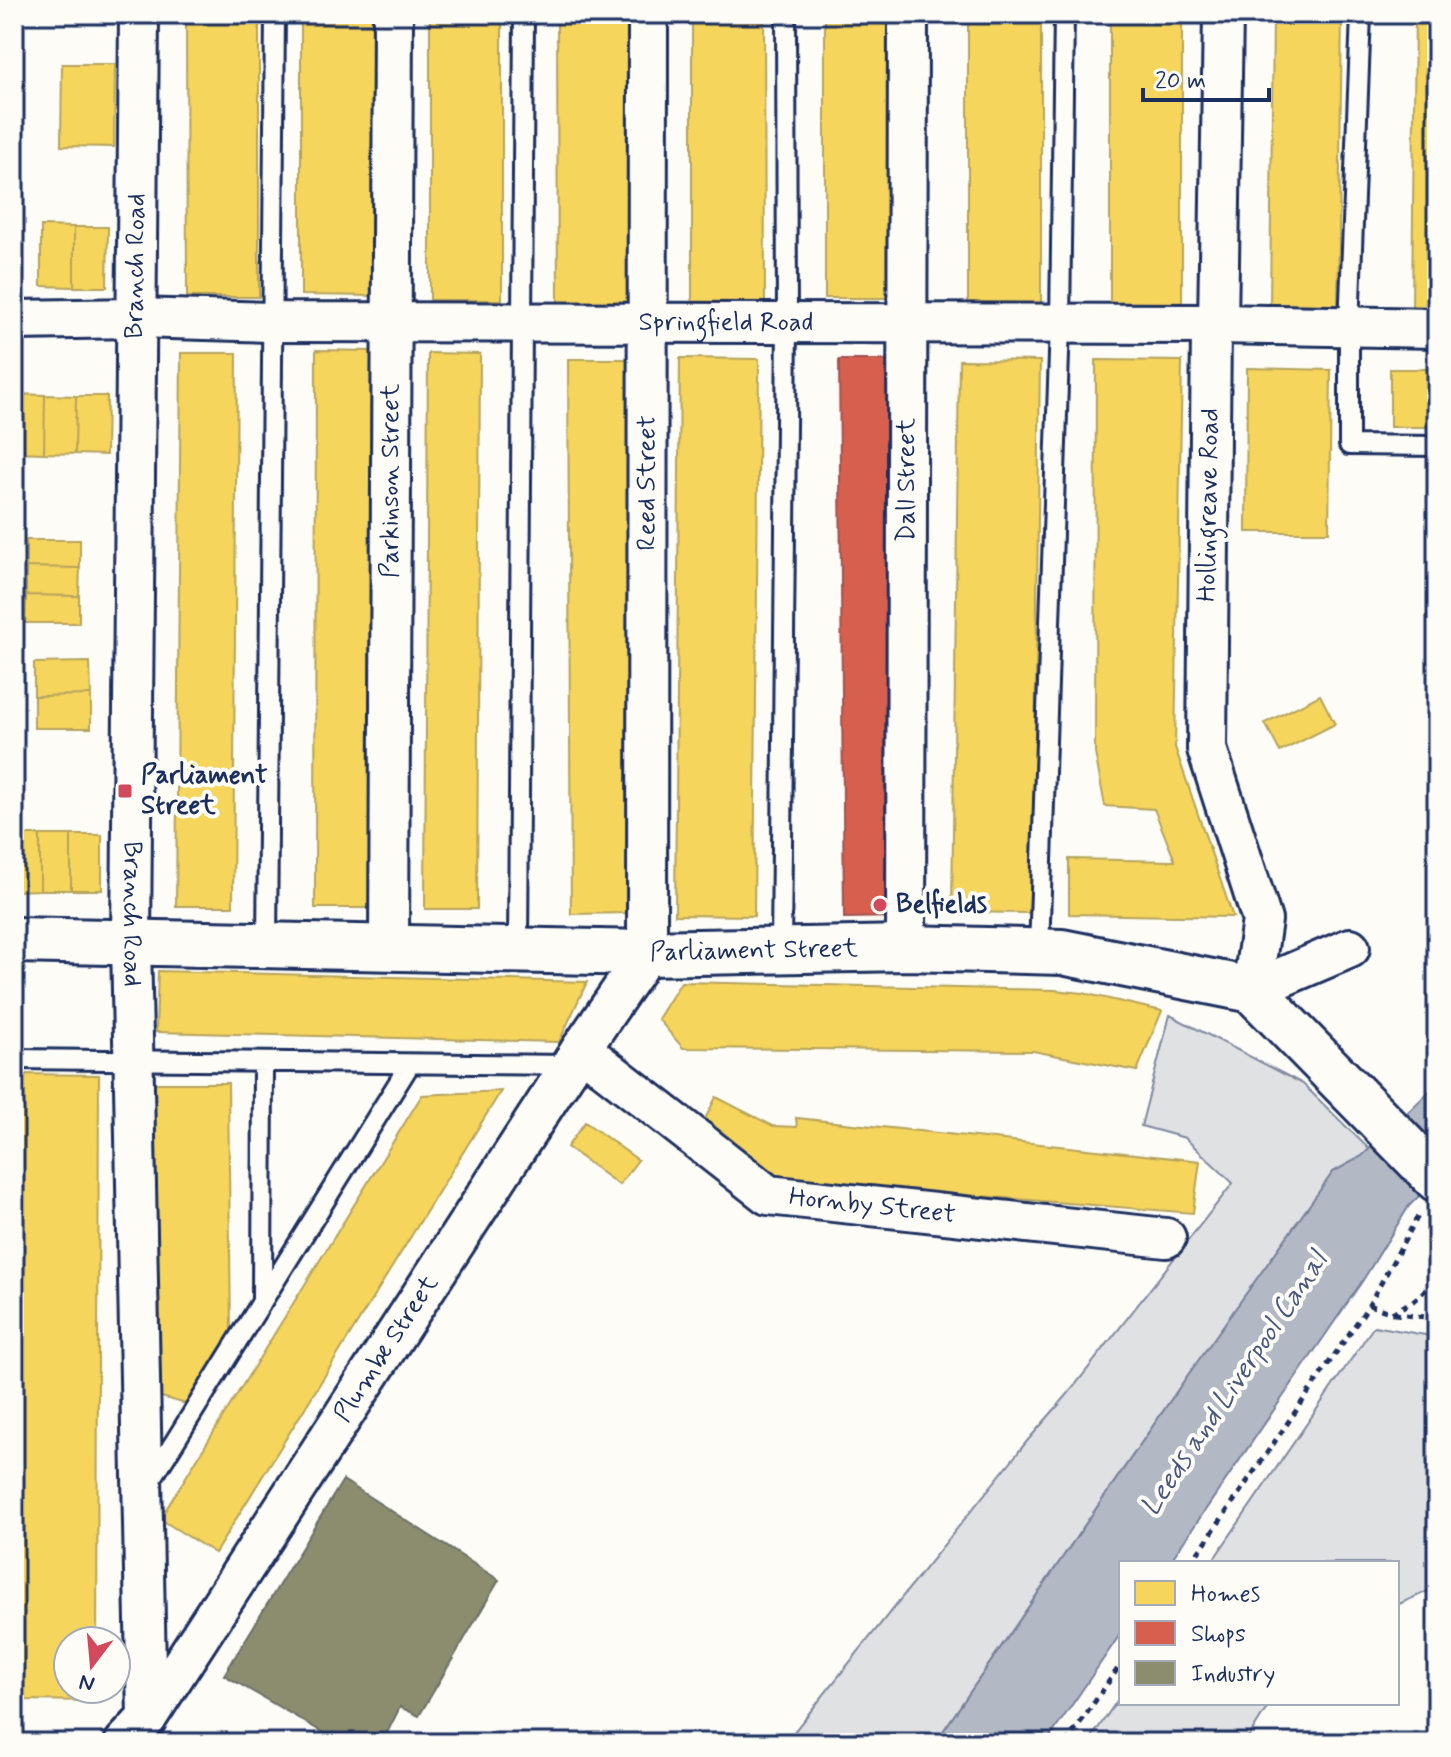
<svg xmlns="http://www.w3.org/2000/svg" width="1451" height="1757" font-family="Mynerve,sans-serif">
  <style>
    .green { fill: #e0e1e3; stroke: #7e88a0; stroke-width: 2 }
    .water { fill: #b3b8c5; stroke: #76819c; stroke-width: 2 }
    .homes { fill: #f6d55c; stroke: #b4a35d; stroke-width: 2 }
    .shops { fill: #d6604d; stroke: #9e5152; stroke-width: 2 }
    .industry { fill: #8c8c6e; stroke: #6a7069; stroke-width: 2 }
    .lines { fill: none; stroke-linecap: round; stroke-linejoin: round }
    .lane-casing { stroke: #1b2f5e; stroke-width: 24 }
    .street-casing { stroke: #1b2f5e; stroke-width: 44 }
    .secondary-casing { stroke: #1b2f5e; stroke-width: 50 }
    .path { stroke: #1b2f5e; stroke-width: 5; stroke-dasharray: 6 6; stroke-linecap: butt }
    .lane { stroke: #fdfcf7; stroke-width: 18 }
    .street { stroke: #fdfcf7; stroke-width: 38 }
    .secondary { stroke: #fdfcf7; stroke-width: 44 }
    .poi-dot { fill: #d1495b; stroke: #fdfcf7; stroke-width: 3 }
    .labels { text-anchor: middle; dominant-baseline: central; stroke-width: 8; stroke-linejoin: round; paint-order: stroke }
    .street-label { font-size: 26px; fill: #1b2f5e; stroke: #fdfcf7 }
    .poi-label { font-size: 26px; font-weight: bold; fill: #1b2f5e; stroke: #fdfcf7; text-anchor: start }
    .water-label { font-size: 28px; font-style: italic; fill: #49587d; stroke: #fdfcf7 }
  </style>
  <rect width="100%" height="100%" fill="#fdfcf7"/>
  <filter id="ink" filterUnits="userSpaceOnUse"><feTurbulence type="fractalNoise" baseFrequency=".0125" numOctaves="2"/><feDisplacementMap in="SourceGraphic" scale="16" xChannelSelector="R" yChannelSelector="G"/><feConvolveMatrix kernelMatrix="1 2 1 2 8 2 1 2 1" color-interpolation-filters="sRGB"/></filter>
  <g filter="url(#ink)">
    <path class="green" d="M 1170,1015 L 1303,1084 L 1369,1149 L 1190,1372 L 935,1743 L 785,1743 L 1028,1440 L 1068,1394 L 1233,1183 L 1185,1138 L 1141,1126 Z
      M 1374,1326 L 1437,1337 L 1437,1587 L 1397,1605 L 1397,1563 L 1211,1563 Z
      M 1121,1695 L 1121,1703 L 1270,1703 L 1245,1743 L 1088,1743 Z"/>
    <path class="water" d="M 1437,1084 L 1437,1178 L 1409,1206 L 1363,1280 L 1169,1563 L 1121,1563 L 1121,1633 L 1046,1743 L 935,1743 L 1190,1372 L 1333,1172 L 1362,1156 Z"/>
    <path class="homes" d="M 186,14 L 259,14 L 259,297 L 187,297 Z
      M 301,14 L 374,14 L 374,296 L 301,295 Z
      M 430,14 L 502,14 L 502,300 L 430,300 Z
      M 557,14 L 630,14 L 630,309 L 558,309 Z
      M 692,14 L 764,14 L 765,303 L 692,304 Z
      M 825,14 L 898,14 L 898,298 L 825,298 Z
      M 968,14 L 1041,14 L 1041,306 L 968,306 Z
      M 1110,14 L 1182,14 L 1182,309 L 1110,309 Z
      M 1273,14 L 1342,14 L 1338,310 L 1270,310 Z
      M 1415,14 L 1437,14 L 1437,311 L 1412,311 Z
      M 62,64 L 115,64 L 114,147 L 61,146 Z
      M 41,226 L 74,227 L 74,287 L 41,286 Z
      M 74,227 L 108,227 L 107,287 L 74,287 Z
      M 316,350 L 371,351 L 369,908 L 315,908 Z
      M 181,353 L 237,353 L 233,906 L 176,906 Z
      M 428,353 L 480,354 L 477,909 L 425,909 Z
      M 680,358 L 759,359 L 754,916 L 675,915 Z
      M 568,359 L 628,359 L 631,913 L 571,914 Z
      M 959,360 L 1040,361 L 1033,913 L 952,912 Z
      M 1096,360 L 1182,361 L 1175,747 L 1233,917 L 1069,914 L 1069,859 L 1175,861 L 1154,809 L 1105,806 L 1095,753 Z
      M 1247,368 L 1331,370 L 1329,532 L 1246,532 Z
      M 1390,369 L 1437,369 L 1437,427 L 1390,427 Z
      M 14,394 L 45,395 L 44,453 L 14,452 Z
      M 45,395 L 76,396 L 75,454 L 44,453 Z
      M 76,396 L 107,396 L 106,455 L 75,454 Z
      M 26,540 L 80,540 L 80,568 L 26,567 Z
      M 26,567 L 80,568 L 79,596 L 26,595 Z
      M 26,595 L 79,596 L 79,623 L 25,623 Z
      M 90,662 L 91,695 L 34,696 L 34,663 Z
      M 91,695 L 91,728 L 34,728 L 34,696 Z
      M 1320,695 L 1335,724 L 1280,752 L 1265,723 Z
      M 14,835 L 40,835 L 40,890 L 14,891 Z
      M 40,835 L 71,835 L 71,890 L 40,890 Z
      M 71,835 L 102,835 L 102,890 L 71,890 Z
      M 158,971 L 587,982 L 559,1042 L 156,1032 Z
      M 681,982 L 1054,990 L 1083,993 L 1162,1011 L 1137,1071 L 1033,1051 L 683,1048 L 658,1019 Z
      M 18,1074 L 99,1075 L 97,1641 L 68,1641 L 68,1689 L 97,1689 L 97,1701 L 16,1700 Z
      M 151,1083 L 228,1083 L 231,1332 L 186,1404 L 154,1395 Z
      M 501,1091 L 215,1553 L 160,1519 L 422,1095 Z
      M 716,1097 L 773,1126 L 797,1127 L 796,1118 L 1200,1161 L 1193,1213 L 779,1180 L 698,1133 Z
      M 585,1122 L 638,1160 L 619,1185 L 567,1147 Z"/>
    <path class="shops" d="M 839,360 L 896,360 L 902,917 L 844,918 Z"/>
    <path class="industry" d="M 343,1480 L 499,1580 L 419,1716 L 400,1707 L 382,1743 L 341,1743 L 224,1675 Z"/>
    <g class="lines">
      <defs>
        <path id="lane" d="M 1361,14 L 1349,327 L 1349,445 L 1437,446
          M 267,945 L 275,14
          M 518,950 L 524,14
          M 781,950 L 787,323 L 786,14
          M 1039,951 L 1060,324 L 1064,14
          M 14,1059 L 571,1065
          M 262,1299 L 263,1062
          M 149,1483 L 410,1064"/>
        <g id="street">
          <path id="s1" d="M 139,14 L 131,942 L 147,1718"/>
          <path d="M 1223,14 L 1218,324 L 1211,328 L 1207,749 L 1262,920 L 1252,990"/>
          <path id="s2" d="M 14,320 L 136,318 L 270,322 L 1218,324 L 1437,328"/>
          <path id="s3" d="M 389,947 L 393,14"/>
          <path id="s4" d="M 906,948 L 908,14"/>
          <path d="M 1252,990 L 1350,948"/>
          <path id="s5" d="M 581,1049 L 768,1195 L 1166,1238"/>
          <path id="s6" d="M 124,1743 L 147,1718 L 581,1049 L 647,953 L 648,14"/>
        </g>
        <g id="secondary">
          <path id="s7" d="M 14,940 L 647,953 L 906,948 L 1062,952 L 1252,990 L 1437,1179"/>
        </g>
      </defs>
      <use href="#lane" class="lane-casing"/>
      <use href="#street" class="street-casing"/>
      <use href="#secondary" class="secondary-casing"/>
      <path class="path" d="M 1369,1305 L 1392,1313 L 1413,1301 L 1437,1280
        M 1394,1314 L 1437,1318
        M 1191,1563 L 1369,1305 L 1418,1216
        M 1066,1743 L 1121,1664"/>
      <use href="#lane" class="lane"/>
      <use href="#street" class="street"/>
      <use href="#secondary" class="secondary"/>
    </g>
  </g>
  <g class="poi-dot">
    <rect x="117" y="783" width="16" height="16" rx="4"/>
    <circle cx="880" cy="905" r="8"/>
  </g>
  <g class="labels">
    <g class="street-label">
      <text transform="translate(136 266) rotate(-89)">Branch Road</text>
      <text stroke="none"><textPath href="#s2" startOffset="712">Springfield Road</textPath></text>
      <text stroke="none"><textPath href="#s3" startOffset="466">Parkinson Street</textPath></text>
      <text stroke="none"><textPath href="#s4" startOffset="468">Dall Street</textPath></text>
      <text stroke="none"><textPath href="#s6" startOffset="1418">Reed Street</textPath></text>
      <text transform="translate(1209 505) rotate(-89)">Hollingreave Road</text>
      <text stroke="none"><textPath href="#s1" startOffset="900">Branch Road</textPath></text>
      <text stroke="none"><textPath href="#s7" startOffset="740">Parliament Street</textPath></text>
      <text stroke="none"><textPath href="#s5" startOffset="342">Hornby Street</textPath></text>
      <text stroke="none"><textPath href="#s6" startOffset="474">Plumbe Street</textPath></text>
    </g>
    <g class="poi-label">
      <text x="141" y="776">Parliament<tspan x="141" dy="30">Street</tspan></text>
      <text x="896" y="905">Belfields</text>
    </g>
    <g class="water-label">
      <text transform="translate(1235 1384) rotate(-56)">Leeds and Liverpool Canal</text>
    </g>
  </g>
  <rect width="1451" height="1757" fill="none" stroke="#fdfcf7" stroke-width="48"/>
  <rect x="24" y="24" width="1403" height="1709" fill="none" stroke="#1b2f5e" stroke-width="3" filter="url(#ink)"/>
  <rect x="1119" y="1561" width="280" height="144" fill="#fdfcf7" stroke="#a3aaba" stroke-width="2"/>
  <rect x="1135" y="1581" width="40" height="24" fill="#f6d55c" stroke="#a3aaba" stroke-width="2"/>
  <text x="1191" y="1601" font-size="24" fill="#1b2f5e">Homes</text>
  <rect x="1135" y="1621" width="40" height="24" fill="#d6604d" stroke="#a3aaba" stroke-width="2"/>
  <text x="1191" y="1641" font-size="24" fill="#1b2f5e">Shops</text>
  <rect x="1135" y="1661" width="40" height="24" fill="#8c8c6e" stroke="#a3aaba" stroke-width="2"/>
  <text x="1191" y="1681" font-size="24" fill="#1b2f5e">Industry</text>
  <g transform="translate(92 1665) rotate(196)"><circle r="38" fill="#fdfcf7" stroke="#a3aaba" stroke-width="2"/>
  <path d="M0-6L14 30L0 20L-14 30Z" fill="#d1495b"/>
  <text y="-12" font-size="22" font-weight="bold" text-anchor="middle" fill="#1b2f5e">N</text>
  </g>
  <path d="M1143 88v12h126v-12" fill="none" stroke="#1b2f5e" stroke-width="4"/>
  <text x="1155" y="88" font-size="24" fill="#1b2f5e" stroke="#fdfcf7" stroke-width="6" paint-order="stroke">20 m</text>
</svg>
